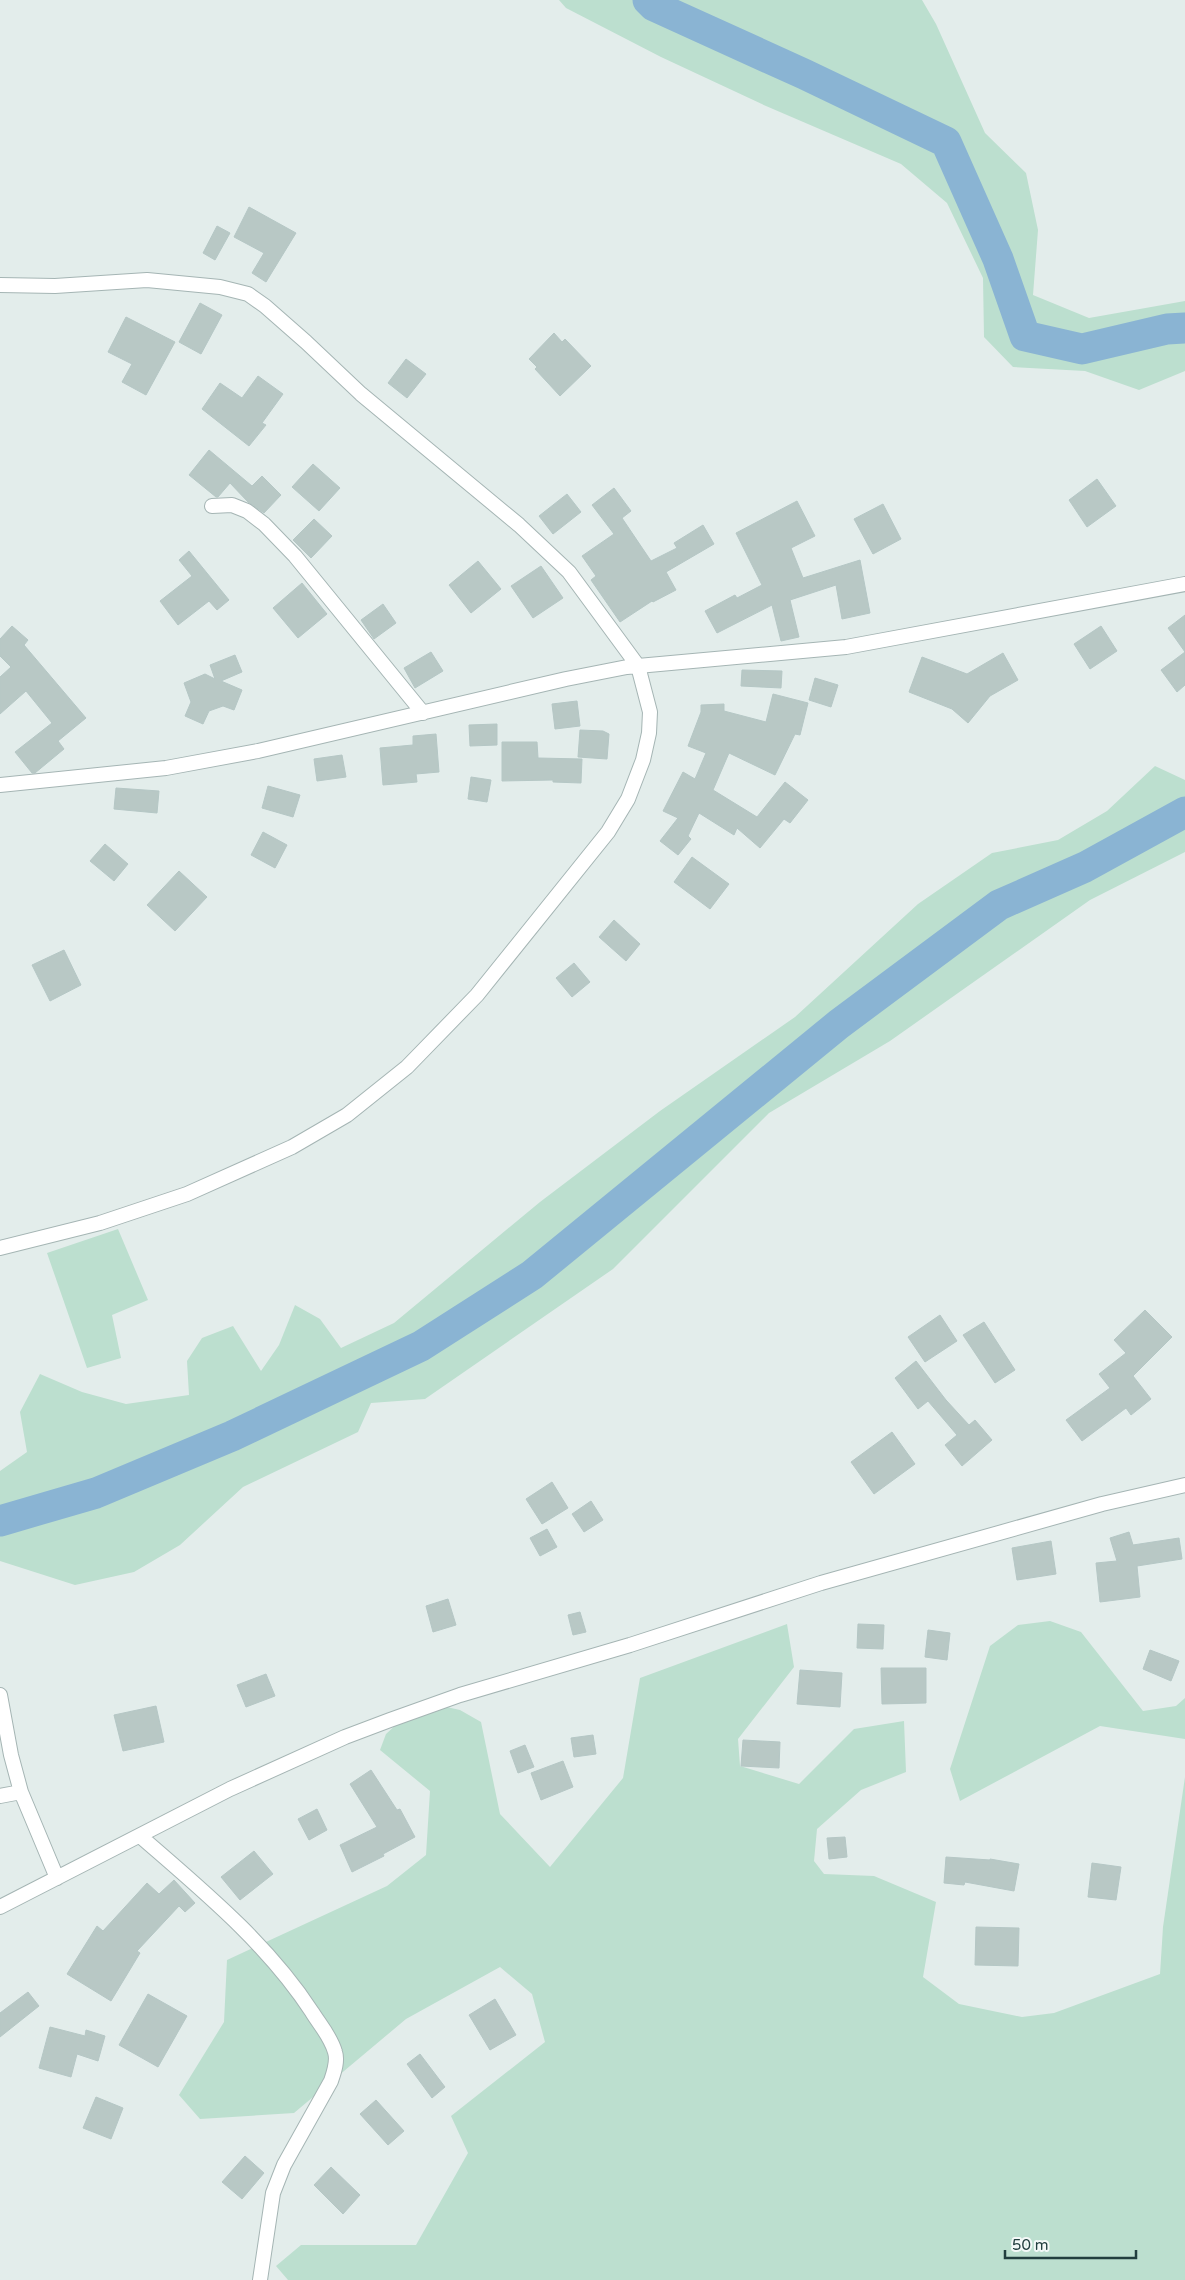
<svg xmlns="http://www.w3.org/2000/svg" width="1185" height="2280" font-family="'Varela Round',sans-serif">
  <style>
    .green { fill: #bcdfcf }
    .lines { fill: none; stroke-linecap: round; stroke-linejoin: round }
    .river { stroke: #8ab4d3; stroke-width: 31 }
    .building { fill: #b8c8c5; stroke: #b5c7c5 }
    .minor-casing { stroke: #a5b5b4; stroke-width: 16 }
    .minor { stroke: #fff; stroke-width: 14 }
  </style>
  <rect width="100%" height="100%" fill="#e3edeb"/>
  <path class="green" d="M 559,0 L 922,0 L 936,24 L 985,133 L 1026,173 L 1038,230 L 1033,295 L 1089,318 L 1185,301 L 1185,371 L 1139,390 L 1085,371 L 1013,367 L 984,337 L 983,278 L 947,203 L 901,164 L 766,106 L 661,57 L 566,8 Z
    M 1155,766 L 1185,780 L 1185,852 L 1090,900 L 890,1041 L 769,1113 L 613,1269 L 425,1399 L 371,1403 L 358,1432 L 243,1487 L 180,1545 L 134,1572 L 75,1585 L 0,1561 L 0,1471 L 27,1452 L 20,1412 L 40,1374 L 82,1392 L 126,1404 L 189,1395 L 187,1361 L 202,1338 L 233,1326 L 261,1371 L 279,1345 L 295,1305 L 320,1319 L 341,1348 L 394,1323 L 540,1202 L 660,1111 L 795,1017 L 918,904 L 992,853 L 1058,840 L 1107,811 Z
    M 118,1229 L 148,1300 L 112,1315 L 121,1358 L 87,1368 L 47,1253 Z
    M 1050,1621 L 1081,1632 L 1143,1711 L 1176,1706 L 1185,1698 L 1185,1739 L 1100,1726 L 960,1801 L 950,1769 L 990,1646 L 1018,1625 Z
    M 787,1624 L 794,1667 L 738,1739 L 740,1766 L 799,1784 L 854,1729 L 904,1721 L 906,1772 L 861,1790 L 817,1829 L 814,1861 L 824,1874 L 874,1876 L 936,1902 L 923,1977 L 959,2004 L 1022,2017 L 1054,2013 L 1160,1974 L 1163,1927 L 1185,1777 L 1185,2280 L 288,2280 L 276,2266 L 301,2245 L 416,2245 L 468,2153 L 451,2116 L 545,2042 L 532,1994 L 500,1967 L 406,2019 L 294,2113 L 200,2119 L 179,2095 L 224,2022 L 227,1960 L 387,1886 L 426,1855 L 430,1791 L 380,1750 L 386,1734 L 399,1722 L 442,1706 L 460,1710 L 481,1722 L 500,1814 L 550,1867 L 623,1778 L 640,1678 Z"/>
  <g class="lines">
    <path class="river" d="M 648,0 L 654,6 L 804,74 L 946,142 L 998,259 L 1025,336 L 1082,349 L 1167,329 L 1185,328
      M 0,1521 L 96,1493 L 232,1436 L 421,1346 L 532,1275 L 839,1024 L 999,905 L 1085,867 L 1185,812"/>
  </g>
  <path class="building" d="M 249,207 L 296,233 L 266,282 L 252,273 L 264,253 L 234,237 Z
    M 217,226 L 230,233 L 215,260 L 203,253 Z
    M 200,303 L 222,315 L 201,354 L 179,342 Z
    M 126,317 L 175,342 L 146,395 L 122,382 L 132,364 L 108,352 Z
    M 554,333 L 562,342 L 565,339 L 591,366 L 560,396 L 535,369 L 537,367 L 529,359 Z
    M 406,359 L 426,374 L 407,398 L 388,383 Z
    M 258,376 L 283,394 L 262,423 L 266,425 L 249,446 L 202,409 L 220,383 L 242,398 Z
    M 209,450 L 252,486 L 262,476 L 281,495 L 264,513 L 248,502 L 230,483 L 218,497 L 216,497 L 189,475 Z
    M 313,464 L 340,488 L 319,511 L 292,487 Z
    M 1097,479 L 1116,506 L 1087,527 L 1069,500 Z
    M 614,488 L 631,511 L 622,518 L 651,561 L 677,548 L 674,543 L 703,525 L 714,544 L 666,572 L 676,590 L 653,602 L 652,601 L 620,622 L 591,580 L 596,576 L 582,556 L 614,534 L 592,505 Z
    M 567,494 L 581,512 L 553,534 L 539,516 Z
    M 797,501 L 815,536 L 791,548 L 803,578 L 860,560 L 870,613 L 842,619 L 836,585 L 790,600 L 799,637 L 781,641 L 772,605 L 717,633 L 705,611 L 735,595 L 737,598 L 762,585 L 736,533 Z
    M 883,504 L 901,539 L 873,554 L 854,519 Z
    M 314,519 L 332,536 L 311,558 L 293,540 Z
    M 189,551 L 229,600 L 217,610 L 209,601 L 178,625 L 160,601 L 192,576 L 179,560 Z
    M 478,561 L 501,589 L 471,613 L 449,585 Z
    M 541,566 L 563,598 L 533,618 L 511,586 Z
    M 302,583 L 327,614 L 298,638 L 273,608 Z
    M 383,604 L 396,623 L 374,639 L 361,620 Z
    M 1185,615 L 1185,685 L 1177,692 L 1161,670 L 1185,652 L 1168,628 Z
    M 12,626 L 28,640 L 24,645 L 86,718 L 58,741 L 64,749 L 35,773 L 32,773 L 15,752 L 52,723 L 26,691 L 0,714 L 0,677 L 11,667 L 0,656 L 0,639 Z
    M 1101,626 L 1117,651 L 1090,669 L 1074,644 Z
    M 431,652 L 443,671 L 415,688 L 404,668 Z
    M 1003,653 L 1018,680 L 990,696 L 968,723 L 952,709 L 909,692 L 922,657 L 967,674 Z
    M 235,655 L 242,672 L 221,681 L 242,690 L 234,710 L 223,706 L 209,711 L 203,724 L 185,716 L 191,702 L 184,683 L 205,674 L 215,679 L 210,665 Z
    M 742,670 L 782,671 L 781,688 L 741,686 Z
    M 815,678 L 838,685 L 831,707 L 809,700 Z
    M 773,694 L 808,703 L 800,735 L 795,734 L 775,775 L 729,753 L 713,790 L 757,817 L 785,782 L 808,800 L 790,823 L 784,819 L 760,848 L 737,828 L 734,835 L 699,813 L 688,836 L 691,839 L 678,855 L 660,841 L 678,818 L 663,811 L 683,772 L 695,779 L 706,753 L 688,746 L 701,712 L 701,705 L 724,704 L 724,711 L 766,722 Z
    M 577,701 L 580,726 L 555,729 L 552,704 Z
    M 497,724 L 497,745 L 470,746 L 469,725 Z
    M 580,730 L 603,731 L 609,734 L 607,759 L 578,757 Z
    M 436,734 L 439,772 L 416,774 L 417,782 L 383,785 L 380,748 L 413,745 L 413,736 Z
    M 502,742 L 537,742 L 538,758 L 582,759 L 581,783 L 553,782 L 553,780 L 502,781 Z
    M 342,755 L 346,777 L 317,781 L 314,759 Z
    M 471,777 L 491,780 L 487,802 L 468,799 Z
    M 268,786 L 300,795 L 293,817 L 262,808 Z
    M 116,788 L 159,791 L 157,813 L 114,809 Z
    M 263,832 L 287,845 L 275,868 L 251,855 Z
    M 105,844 L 128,864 L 114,881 L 90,861 Z
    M 692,857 L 729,884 L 710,909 L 674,882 Z
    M 179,871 L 207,897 L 175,931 L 147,905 Z
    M 614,920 L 640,944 L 626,961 L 599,937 Z
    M 64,950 L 81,985 L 50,1001 L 32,965 Z
    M 574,963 L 590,982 L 572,997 L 556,978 Z
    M 1145,1310 L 1172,1337 L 1133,1376 L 1151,1399 L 1131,1415 L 1126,1408 L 1082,1441 L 1066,1420 L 1110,1388 L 1099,1374 L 1126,1353 L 1114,1340 Z
    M 940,1315 L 957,1341 L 925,1362 L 908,1337 Z
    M 984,1322 L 1015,1370 L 995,1383 L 963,1335 Z
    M 916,1361 L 946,1400 L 969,1425 L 975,1420 L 992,1440 L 962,1466 L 945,1445 L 957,1435 L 928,1401 L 918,1409 L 895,1378 Z
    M 892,1432 L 915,1464 L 874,1494 L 851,1462 Z
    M 552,1482 L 568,1508 L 542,1524 L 526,1499 Z
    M 591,1501 L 603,1520 L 584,1532 L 572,1514 Z
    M 547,1529 L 557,1547 L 540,1556 L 530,1538 Z
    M 1129,1532 L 1133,1545 L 1179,1538 L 1182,1559 L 1137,1566 L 1140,1597 L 1100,1602 L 1096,1563 L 1117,1561 L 1110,1538 Z
    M 1051,1541 L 1056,1574 L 1017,1580 L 1012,1548 Z
    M 448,1599 L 456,1625 L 433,1632 L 426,1606 Z
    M 580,1612 L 586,1632 L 573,1635 L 568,1615 Z
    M 858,1624 L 884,1625 L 883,1649 L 857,1648 Z
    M 928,1630 L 950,1633 L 947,1660 L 925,1657 Z
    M 1150,1650 L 1179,1661 L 1171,1681 L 1143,1669 Z
    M 881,1668 L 926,1668 L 926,1703 L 882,1704 Z
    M 800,1670 L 842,1673 L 840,1707 L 797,1704 Z
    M 266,1674 L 275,1696 L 246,1707 L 237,1685 Z
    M 156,1706 L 164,1742 L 123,1751 L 114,1715 Z
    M 593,1735 L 596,1754 L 574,1757 L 571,1738 Z
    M 743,1740 L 780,1742 L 779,1768 L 741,1766 Z
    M 525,1745 L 534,1767 L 518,1773 L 510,1751 Z
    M 563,1761 L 573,1787 L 541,1800 L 531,1773 Z
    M 371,1770 L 397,1810 L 400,1809 L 415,1837 L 383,1854 L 384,1856 L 352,1872 L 340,1845 L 377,1827 L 350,1784 Z
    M 317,1809 L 327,1830 L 309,1840 L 298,1819 Z
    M 845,1837 L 847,1857 L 829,1859 L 827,1838 Z
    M 254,1851 L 273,1874 L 240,1900 L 221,1877 Z
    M 946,1857 L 990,1860 L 990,1859 L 1019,1864 L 1014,1891 L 965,1882 L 964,1885 L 944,1883 Z
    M 1092,1863 L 1121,1867 L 1116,1900 L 1088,1897 Z
    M 174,1880 L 195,1903 L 185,1912 L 179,1906 L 137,1951 L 140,1953 L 111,2001 L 67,1974 L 97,1926 L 103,1931 L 147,1883 L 159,1894 Z
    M 976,1927 L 1019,1928 L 1018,1966 L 975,1965 Z
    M 28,1992 L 39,2006 L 0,2037 L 0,2013 Z
    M 148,1994 L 187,2016 L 158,2067 L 119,2045 Z
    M 495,1999 L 516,2035 L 490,2050 L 469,2015 Z
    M 50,2027 L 85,2036 L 86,2030 L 105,2036 L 98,2061 L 77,2054 L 71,2077 L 39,2068 Z
    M 420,2054 L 445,2087 L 432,2098 L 407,2064 Z
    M 96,2097 L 123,2108 L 111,2139 L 83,2128 Z
    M 376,2100 L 404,2131 L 388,2145 L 360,2114 Z
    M 245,2156 L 264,2173 L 242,2199 L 222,2182 Z
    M 331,2167 L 360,2195 L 343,2214 L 314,2185 Z"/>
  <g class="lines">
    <defs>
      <path id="minor" d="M 0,285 L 55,286 L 147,280 L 220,287 L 248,294 L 265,306 L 306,342 L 361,394 L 519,525 L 569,572 L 638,666 L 650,712 L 649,733 L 643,760 L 628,799 L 608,832 L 477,995 L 407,1067 L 347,1115 L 292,1147 L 187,1194 L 100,1223 L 0,1248
        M 212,506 L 232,505 L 247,511 L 264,524 L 295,556 L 423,713
        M 0,785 L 166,768 L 258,751 L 566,679 L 627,667 L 846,647 L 1185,584
        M 0,1695 L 11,1755 L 21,1792 L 57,1878
        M 0,1796 L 21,1792
        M 140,1836 C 202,1890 267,1943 312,2012 C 320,2025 331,2037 335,2052 C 338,2061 334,2072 331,2081 L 284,2165 L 273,2193 L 260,2280
        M 0,1907 L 230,1789 L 345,1737 L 390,1720 L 460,1695 L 630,1645 L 821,1583 L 1102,1504 L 1185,1485"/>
    </defs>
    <use href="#minor" class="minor-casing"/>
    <use href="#minor" class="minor"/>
  </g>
  <path d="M1005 2250v8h131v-8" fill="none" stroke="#223f3f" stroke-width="2.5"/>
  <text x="1012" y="2250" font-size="15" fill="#223f3f" stroke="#f4f9f8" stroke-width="4" paint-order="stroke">50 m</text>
</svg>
